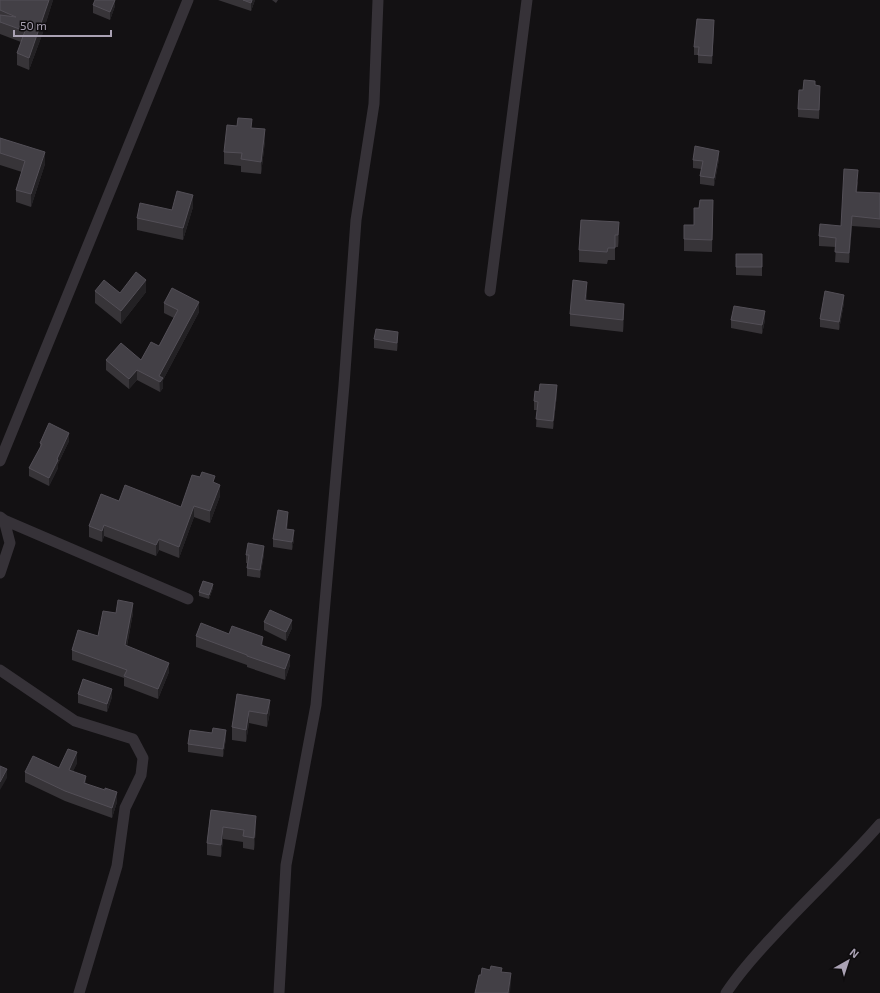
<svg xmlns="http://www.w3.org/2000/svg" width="880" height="993" font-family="'Exo 2',sans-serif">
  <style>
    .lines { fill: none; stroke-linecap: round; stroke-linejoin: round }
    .minor { stroke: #363238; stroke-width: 11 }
    .wall { fill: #373438 }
    .shaded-wall { fill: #232124 }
    .building { fill: #434046; stroke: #534f57 }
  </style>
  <rect width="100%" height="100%" fill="#131113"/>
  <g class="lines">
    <path class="minor" d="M 490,291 L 527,0
      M 0,461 L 188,0
      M 4,520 L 188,599
      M 0,573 L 10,543 L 4,520 L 0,517
      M 0,670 L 75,721 L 133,739 L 143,758 L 141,775 L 125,808 L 117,866 L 79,993
      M 279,993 L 286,865 L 316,705 L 344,385 L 356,220 L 374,104 L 378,0
      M 726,993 C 740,972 757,953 775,934 C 809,897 847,862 880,824"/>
  </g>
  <path class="wall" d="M 0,0 L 53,0 L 42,35 L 29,70 L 17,65 L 17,53 L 21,42 L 0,34 Z
    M 115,0 L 115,6 L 110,20 L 93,13 L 93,5 Z
    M 218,0 L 255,0 L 251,11 Z
    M 272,0 L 278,0 L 276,3 Z
    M 714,28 L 712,64 L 698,63 L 698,55 L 694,55 L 694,47 Z
    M 815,85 L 820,94 L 819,119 L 798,117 L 798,109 L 803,90 Z
    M 252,128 L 265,141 L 261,174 L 241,172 L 241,166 L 224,164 L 224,152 Z
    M 0,138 L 45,164 L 31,207 L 16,202 L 16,190 L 22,172 L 0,165 Z
    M 719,159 L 714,186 L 700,184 L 700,176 L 701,169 L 693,168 L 693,160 Z
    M 858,180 L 857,192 L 880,193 L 880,228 L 852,226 L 849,263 L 835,262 L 836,247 L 819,246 L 819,236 L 841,226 Z
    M 713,200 L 712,252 L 684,251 L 684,225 L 694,225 L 699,208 Z
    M 193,207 L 183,240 L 137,230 L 137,218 L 172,210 Z
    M 581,220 L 619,235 L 618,247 L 615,247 L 615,260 L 608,260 L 607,264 L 579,262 L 579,250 Z
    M 762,254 L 762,276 L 736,275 L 736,267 Z
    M 95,291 L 120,293 L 146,292 L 121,324 L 95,303 Z
    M 587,294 L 586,300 L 624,317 L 623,332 L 570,326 L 570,314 Z
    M 164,303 L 199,312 L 163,380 L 163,388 L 160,392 L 137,380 L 129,389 L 106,370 L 106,360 L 141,360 L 159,346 L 174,318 L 164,313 Z
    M 844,303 L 839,330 L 820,327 L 820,319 Z
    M 731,320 L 765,320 L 762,334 L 731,328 Z
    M 374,339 L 398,340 L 397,351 L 374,348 Z
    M 539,392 L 557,394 L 553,429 L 536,427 L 537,410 L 534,410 L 534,401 Z
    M 69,441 L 58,464 L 58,468 L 49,486 L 29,476 L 29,468 L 40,448 L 40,443 Z
    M 215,483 L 220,496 L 210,523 L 194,517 L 179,558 L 159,550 L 156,556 L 104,536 L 102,542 L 89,537 L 89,526 L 119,501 L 181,507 Z
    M 288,520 L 287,529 L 294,539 L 292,550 L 273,547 L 273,539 Z
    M 264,554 L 260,578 L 247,576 L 247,563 L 246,563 L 246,555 Z
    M 213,588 L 209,599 L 199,596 L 199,592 Z
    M 116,613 L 133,613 L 127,646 L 169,672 L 158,699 L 124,686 L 124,678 L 72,660 L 72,650 L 98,636 Z
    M 264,622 L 292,628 L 286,641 L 264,630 Z
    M 229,634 L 263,646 L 290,665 L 285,680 L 247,667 L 247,665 L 196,647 L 196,636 Z
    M 78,694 L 112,697 L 107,712 L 78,703 Z
    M 237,694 L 270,712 L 267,727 L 249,723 L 246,742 L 232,740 L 232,727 Z
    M 212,733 L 226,738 L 223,757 L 188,752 L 188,744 Z
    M 77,763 L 73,771 L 86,783 L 117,802 L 112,818 L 65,801 L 25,782 L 25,772 L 59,768 Z
    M 211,810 L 256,828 L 254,850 L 243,848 L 243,842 L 223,839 L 221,857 L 207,855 L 207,843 Z"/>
  <path class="shaded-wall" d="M 49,0 L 53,0 L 42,35 L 29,70 L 29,58 Z
    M 115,0 L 115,6 L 110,20 L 110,12 Z
    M 252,0 L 255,0 L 251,11 L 251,3 Z
    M 714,20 L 714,28 L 712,64 L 712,56 Z
    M 820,86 L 820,94 L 819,119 L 819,110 Z
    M 265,129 L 265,141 L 261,174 L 261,162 Z
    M 719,151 L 719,159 L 714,186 L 714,178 Z
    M 45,152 L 45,164 L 31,207 L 31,194 Z
    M 193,195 L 193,207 L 183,240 L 183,228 Z
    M 852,216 L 852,226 L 849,263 L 849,253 Z
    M 619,222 L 619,235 L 618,247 L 618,235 Z
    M 146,280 L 146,292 L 121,324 L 121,311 Z
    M 587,282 L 587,294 L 585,312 L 585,300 Z
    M 844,295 L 844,303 L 839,330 L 839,322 Z
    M 199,302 L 199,312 L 163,380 L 163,388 L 160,392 L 159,376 Z
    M 624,304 L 624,317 L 623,332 L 623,320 Z
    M 765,311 L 765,320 L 762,334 L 762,325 Z
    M 398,332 L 398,340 L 397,351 L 397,343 Z
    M 137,370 L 137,380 L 129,389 L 129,379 Z
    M 557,385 L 557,394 L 553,429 L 553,421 Z
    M 69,433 L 69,441 L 58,464 L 58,468 L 49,486 L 49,478 L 57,459 Z
    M 220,485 L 220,496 L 210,523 L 210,511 Z
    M 194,506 L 194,517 L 179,558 L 179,547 Z
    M 288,512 L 288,520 L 286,537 L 286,529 Z
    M 104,525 L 104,536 L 102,542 L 102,531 Z
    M 294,530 L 294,539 L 292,550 L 292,542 Z
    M 159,539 L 159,550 L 156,556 L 156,545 Z
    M 264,546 L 264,554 L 260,578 L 260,570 Z
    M 213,584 L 213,588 L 209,599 L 209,595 Z
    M 133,603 L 133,613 L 125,655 L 125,645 Z
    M 292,620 L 292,628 L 286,641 L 286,632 Z
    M 263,637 L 263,648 L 261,645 Z
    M 290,655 L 290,665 L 285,680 L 285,669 Z
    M 169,663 L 169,672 L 158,699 L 158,689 Z
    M 112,689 L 112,697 L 107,712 L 107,704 Z
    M 270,700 L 270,712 L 267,727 L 267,714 Z
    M 249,711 L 249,723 L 246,742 L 246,730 Z
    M 226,730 L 226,738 L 223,757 L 223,749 Z
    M 77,752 L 77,763 L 69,780 L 69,770 Z
    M 7,769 L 7,778 L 0,790 L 0,782 Z
    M 86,776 L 86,786 L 84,783 Z
    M 117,792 L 117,802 L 112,818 L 112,808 Z
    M 256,816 L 256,828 L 254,850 L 254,838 Z
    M 223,827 L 223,839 L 221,857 L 221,845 Z
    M 511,973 L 511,983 L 510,993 L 508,993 Z"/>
  <path class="building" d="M 0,0 L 49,0 L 29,58 L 17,53 L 25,31 L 0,22 L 0,15 L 16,17 L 0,10 Z
    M 95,0 L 115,0 L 110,12 L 93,5 Z
    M 243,0 L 252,0 L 251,3 Z
    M 697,19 L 714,20 L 712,56 L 698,55 L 699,47 L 694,47 Z
    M 804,80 L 815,81 L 815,85 L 820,86 L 819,110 L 798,109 L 799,90 L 803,90 Z
    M 238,118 L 252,119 L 251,128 L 265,129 L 261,162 L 241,159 L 242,153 L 224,152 L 227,125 L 237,126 Z
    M 0,138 L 45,152 L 31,194 L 16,190 L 25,161 L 0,153 Z
    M 695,146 L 719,151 L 714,178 L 700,176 L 703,161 L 693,160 Z
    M 844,169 L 858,170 L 856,192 L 880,193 L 880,219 L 852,216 L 849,253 L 835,252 L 836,238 L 819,236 L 820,224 L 841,226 Z
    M 177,191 L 193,195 L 183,228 L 137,218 L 140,203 L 172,210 Z
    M 700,200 L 713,200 L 712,240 L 684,239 L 684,225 L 694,225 L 694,208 L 699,208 Z
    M 581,220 L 619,222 L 618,235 L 615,235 L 615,248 L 608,248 L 607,252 L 579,250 Z
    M 736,254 L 762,254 L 762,267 L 736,267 Z
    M 136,272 L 146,280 L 121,311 L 95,291 L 104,280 L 120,293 Z
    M 573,280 L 587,282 L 585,300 L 624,304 L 623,320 L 570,314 Z
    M 172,288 L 199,302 L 159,376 L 163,378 L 160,382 L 137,370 L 129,379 L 106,360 L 121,343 L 141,360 L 151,342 L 159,346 L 178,310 L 164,303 Z
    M 825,291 L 844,295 L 839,322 L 820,319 Z
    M 734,306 L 765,311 L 762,325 L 731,320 Z
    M 376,329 L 398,332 L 397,343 L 374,339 Z
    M 540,384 L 557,385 L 553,421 L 536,419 L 538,402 L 534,401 L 535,391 L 539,392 Z
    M 49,423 L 69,433 L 57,459 L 58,460 L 49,478 L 29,468 L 42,444 L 40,443 Z
    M 202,472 L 215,476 L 213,482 L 220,485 L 210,511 L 194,506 L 179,547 L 159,539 L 156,545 L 104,525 L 102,531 L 89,526 L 101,494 L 119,501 L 125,485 L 181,507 L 192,475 L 200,477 Z
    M 278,510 L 288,512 L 286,529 L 294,530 L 292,542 L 273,539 Z
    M 248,543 L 264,546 L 260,570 L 247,568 L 249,555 L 246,555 Z
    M 203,581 L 213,584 L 209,595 L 199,592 Z
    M 118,600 L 133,603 L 125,645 L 169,663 L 158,689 L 124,676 L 127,670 L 72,650 L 78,630 L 98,636 L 103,611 L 116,613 Z
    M 270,610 L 292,620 L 286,632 L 264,622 Z
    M 201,623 L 229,634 L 232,626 L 263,637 L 261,645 L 290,655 L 285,669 L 247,656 L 247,655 L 196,636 Z
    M 83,679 L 112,689 L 107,704 L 78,694 Z
    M 237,694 L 270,700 L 267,714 L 249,711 L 246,730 L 232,727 Z
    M 213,728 L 226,730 L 223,749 L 188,744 L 190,730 L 212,733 Z
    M 68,749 L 77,752 L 69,770 L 86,776 L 84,783 L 105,790 L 105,788 L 117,792 L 112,808 L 65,791 L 25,772 L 33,756 L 59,768 Z
    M 0,766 L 7,769 L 0,782 Z
    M 211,810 L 256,816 L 254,838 L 243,836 L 244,830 L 223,827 L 221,845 L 207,843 Z
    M 491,966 L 502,968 L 501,972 L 511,973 L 508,993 L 475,993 L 479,975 L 481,975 L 482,968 L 490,970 Z"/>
  <g transform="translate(848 961) rotate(39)" stroke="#0e0c0e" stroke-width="3" paint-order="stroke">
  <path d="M0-3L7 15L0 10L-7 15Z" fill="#aaa2b4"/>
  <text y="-6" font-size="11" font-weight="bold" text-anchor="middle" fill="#aaa2b4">N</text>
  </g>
  <path d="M14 30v6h97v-6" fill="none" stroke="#aaa2b4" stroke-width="2"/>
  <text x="20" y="30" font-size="12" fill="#aaa2b4" stroke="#0e0c0e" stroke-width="3" paint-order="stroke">50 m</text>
</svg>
